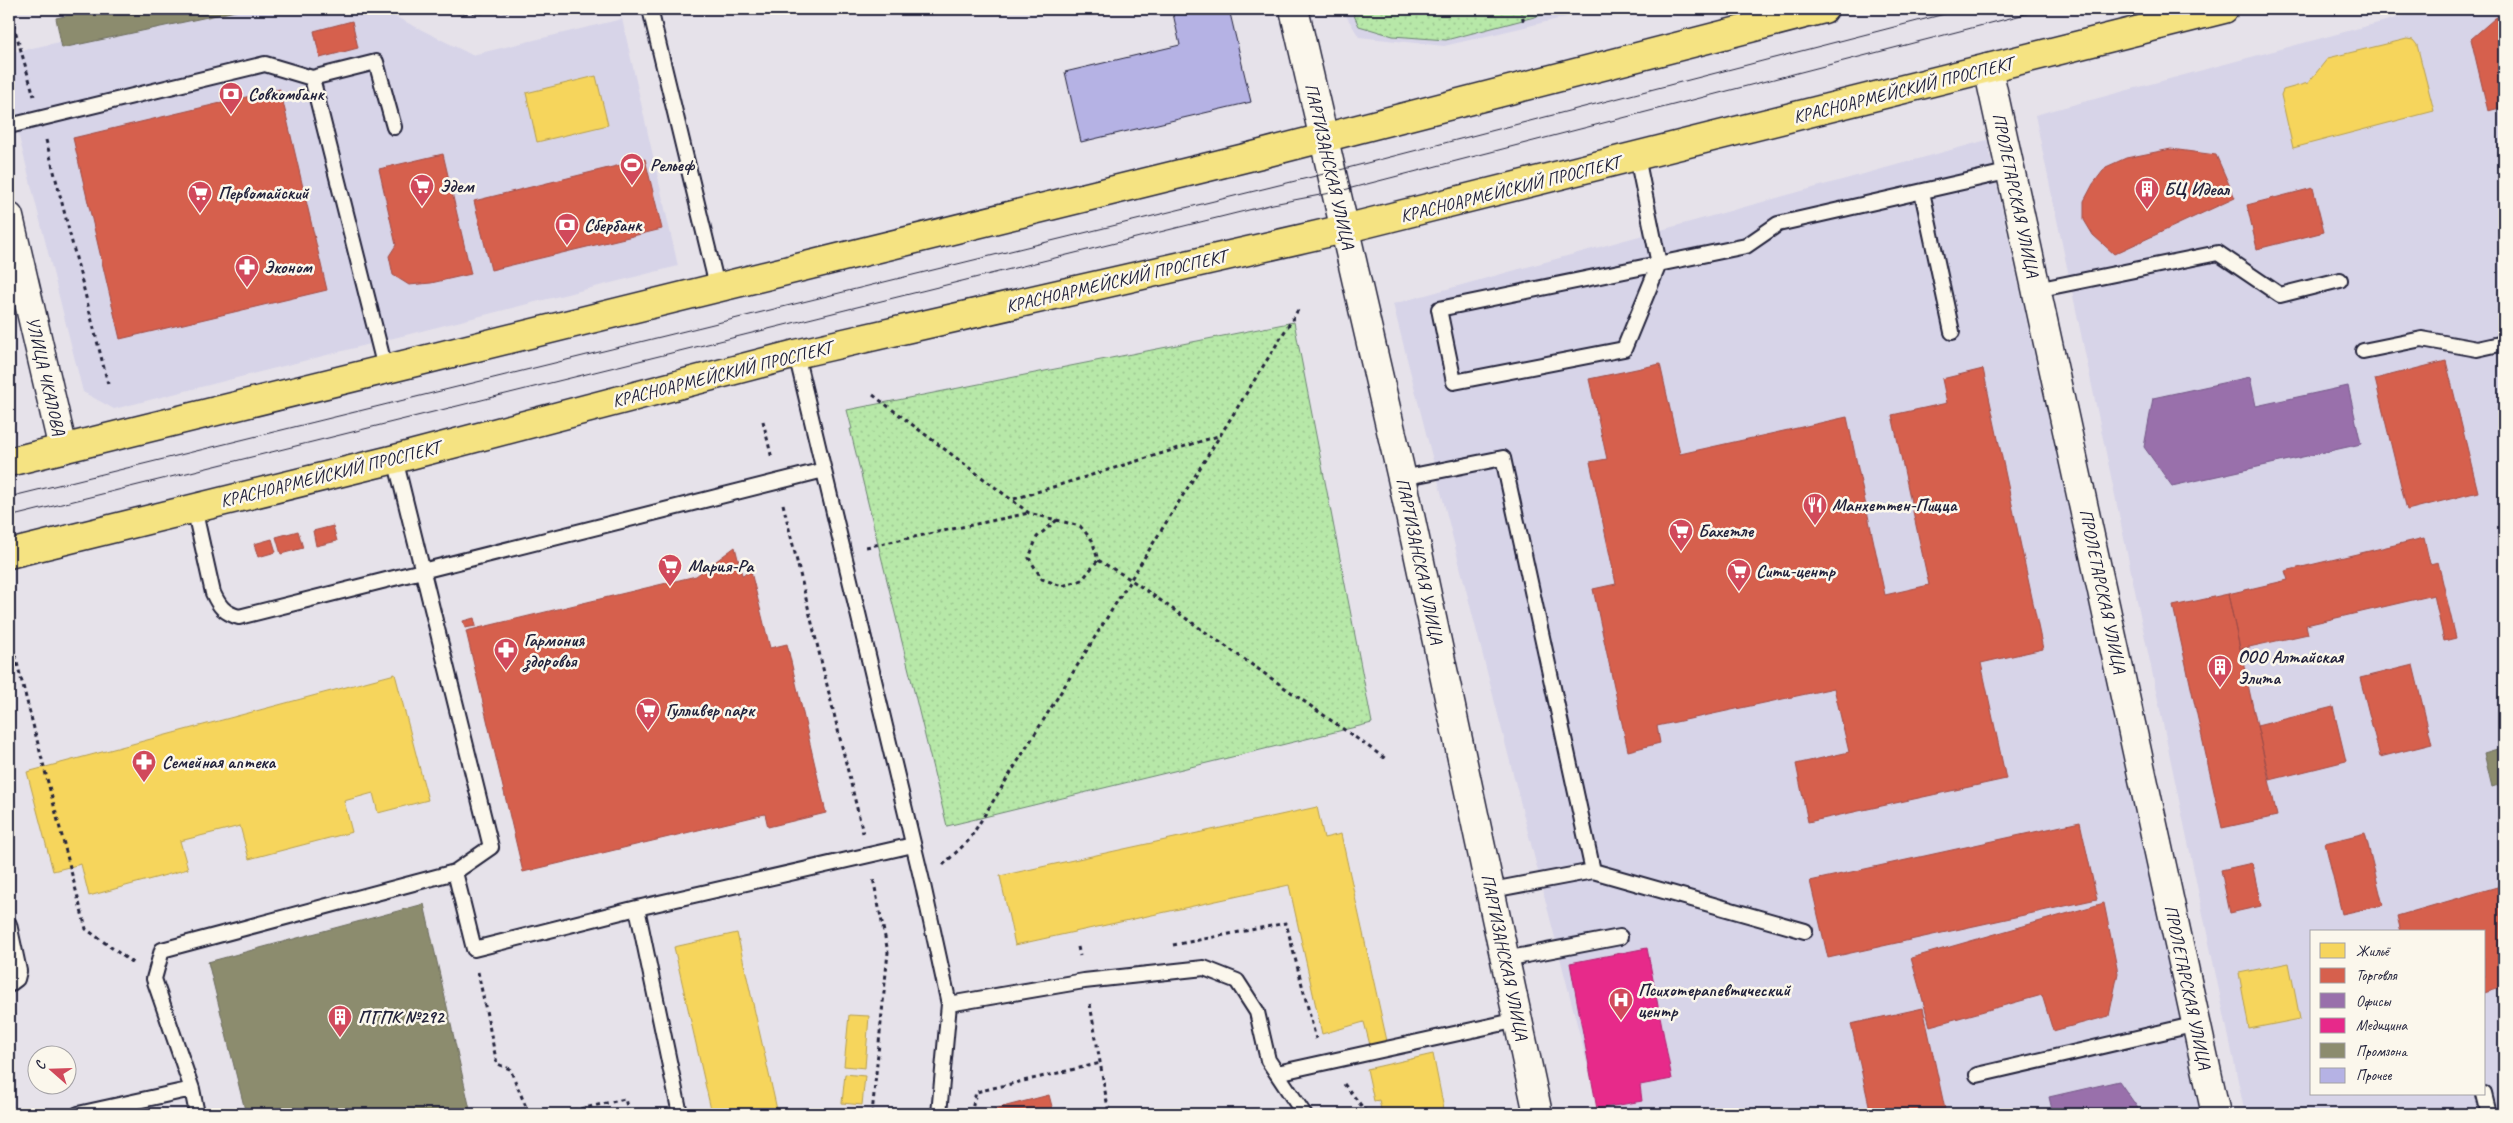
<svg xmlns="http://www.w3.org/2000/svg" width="2513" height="1123" font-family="Caveat,sans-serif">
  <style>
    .built { fill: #d7d4e8; fill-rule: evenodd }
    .park { fill: url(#park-dots); stroke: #6c8572 }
    .homes { fill: #f6d55c; stroke: #b69f52 }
    .shops { fill: #d6604d; stroke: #a04d48 }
    .offices { fill: #9970ab; stroke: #755989 }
    .health { fill: #e7298a; stroke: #ac2772 }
    .industry { fill: #8c8c6e; stroke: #6c6c5f }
    .building { fill: #b5b2e4; stroke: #22223b }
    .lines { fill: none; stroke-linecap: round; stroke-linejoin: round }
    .service-casing { stroke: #22223b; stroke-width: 18 }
    .minor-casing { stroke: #22223b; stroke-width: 31 }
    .secondary-casing { stroke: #22223b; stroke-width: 31 }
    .primary-casing { stroke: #22223b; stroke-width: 31 }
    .path { stroke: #22223b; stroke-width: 3; stroke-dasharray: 4 4; stroke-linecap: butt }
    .service { stroke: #fbf7ec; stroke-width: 14 }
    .minor { stroke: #fbf7ec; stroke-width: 28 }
    .secondary { stroke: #fbf7ec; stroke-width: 28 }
    .primary { stroke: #f5e382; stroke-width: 28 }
    .tram { stroke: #22223b; stroke-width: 1 }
    .labels { text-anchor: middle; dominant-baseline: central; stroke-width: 5; stroke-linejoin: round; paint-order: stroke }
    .street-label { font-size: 18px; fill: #22223b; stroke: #fbf7ec }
    .poi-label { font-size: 18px; font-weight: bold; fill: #22223b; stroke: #fbf7ec; text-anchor: start }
  </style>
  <defs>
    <pattern id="park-dots" width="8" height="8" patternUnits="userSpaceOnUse" patternTransform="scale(1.25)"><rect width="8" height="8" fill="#b7e8a8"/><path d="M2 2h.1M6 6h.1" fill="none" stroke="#9dc792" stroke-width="1.8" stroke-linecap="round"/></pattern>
  </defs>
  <rect width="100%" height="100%" fill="#e6e2ea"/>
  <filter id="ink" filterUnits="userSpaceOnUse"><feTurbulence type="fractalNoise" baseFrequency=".02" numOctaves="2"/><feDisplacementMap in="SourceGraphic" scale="10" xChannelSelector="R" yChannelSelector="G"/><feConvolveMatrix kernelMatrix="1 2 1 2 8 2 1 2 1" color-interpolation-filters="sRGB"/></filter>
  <g filter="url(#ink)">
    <path class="built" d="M 213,9 L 380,9 L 472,55 L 622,19 L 678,266 L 114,409 L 83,392 L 9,97 L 9,53 Z
      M 1342,9 L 1600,9 L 1444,46 L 1359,37 Z
      M 2430,9 L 2504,9 L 2504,1114 L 2245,1114 L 2035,115 ZM 2312,932 L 2484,932 L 2484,1094 L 2312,1094 Z
      M 1987,140 L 2201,1114 L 1600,1114 L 1393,304 Z"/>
    <path class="park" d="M 1351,9 L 1565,9 L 1446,40 L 1393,36 L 1359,26 Z
      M 1294,322 L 1372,723 L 947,826 L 850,429 L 852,429 L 847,410 Z"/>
    <path class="homes" d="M 2407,39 L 2413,40 L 2417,45 L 2434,111 L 2293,148 L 2281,95 L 2283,90 L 2308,83 L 2328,58 Z
      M 596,76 L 608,125 L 537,142 L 526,93 Z
      M 395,674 L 428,800 L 378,813 L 373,793 L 344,801 L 352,832 L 249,859 L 240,826 L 180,841 L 188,869 L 89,896 L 81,864 L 53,871 L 27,772 Z
      M 1317,807 L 1324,838 L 1341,834 L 1387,1041 L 1370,1045 L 1364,1022 L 1322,1034 L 1289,885 L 1015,945 L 1000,876 Z
      M 737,933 L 778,1114 L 712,1114 L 674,947 Z
      M 2289,963 L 2300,1019 L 2249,1029 L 2239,973 Z
      M 849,1015 L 869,1016 L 865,1068 L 844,1066 Z
      M 1433,1054 L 1445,1114 L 1382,1114 L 1379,1100 L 1374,1101 L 1367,1069 Z
      M 845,1074 L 865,1076 L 862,1105 L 842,1103 Z"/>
    <path class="shops" d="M 2504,14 L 2504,107 L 2488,111 L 2471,39 L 2495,18 Z
      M 352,21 L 358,48 L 320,58 L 314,31 Z
      M 280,89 L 327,290 L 120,339 L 73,138 Z
      M 2171,149 L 2216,155 L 2235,198 L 2114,254 L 2093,235 L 2084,220 L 2084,201 L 2093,184 L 2106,167 L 2126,158 Z
      M 443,154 L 471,274 L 431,283 L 409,285 L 393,275 L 389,256 L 396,245 L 379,169 Z
      M 645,159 L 662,229 L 491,270 L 474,201 Z
      M 2313,188 L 2324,232 L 2257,249 L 2247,205 Z
      M 2446,361 L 2478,492 L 2407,510 L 2375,379 Z
      M 1660,364 L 1680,454 L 1847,417 L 1885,595 L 1929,585 L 1892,415 L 1947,403 L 1942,379 L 1983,369 L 2043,649 L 1981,663 L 2006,779 L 1808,822 L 1796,764 L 1849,752 L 1834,688 L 1657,726 L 1660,743 L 1628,751 L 1593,589 L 1616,584 L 1590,462 L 1607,459 L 1589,379 Z
      M 333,526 L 337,541 L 316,546 L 313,531 Z
      M 298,531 L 303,548 L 281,554 L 276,537 Z
      M 2424,538 L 2430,564 L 2438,562 L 2456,638 L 2444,641 L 2434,595 L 2306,625 L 2308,634 L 2240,649 L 2228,594 L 2288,580 L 2285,571 Z
      M 272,539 L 276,552 L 258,557 L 254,544 Z
      M 735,547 L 742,575 L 751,572 L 770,648 L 787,644 L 826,813 L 768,827 L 765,814 L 523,872 L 466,631 L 696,576 Z
      M 2228,594 L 2277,816 L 2222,828 L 2173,606 Z
      M 474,618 L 476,626 L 465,628 L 463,621 Z
      M 2413,665 L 2432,744 L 2380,757 L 2360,678 Z
      M 2333,707 L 2346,761 L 2270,780 L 2257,726 Z
      M 2080,822 L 2097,899 L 1828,958 L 1810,881 Z
      M 2365,833 L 2383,905 L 2342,914 L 2325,843 Z
      M 2252,863 L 2261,906 L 2230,913 L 2221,870 Z
      M 2504,885 L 2504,987 L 2484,993 L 2484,932 L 2401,932 L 2397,916 Z
      M 2104,903 L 2118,973 L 2109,1016 L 2053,1031 L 2042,995 L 1930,1026 L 1911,958 Z
      M 1923,1008 L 1946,1114 L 1871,1114 L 1851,1024 Z
      M 1049,1095 L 1054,1114 L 987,1114 L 987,1111 Z"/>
    <path class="offices" d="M 2250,377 L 2256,406 L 2348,386 L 2361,444 L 2172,486 L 2144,447 L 2153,398 Z
      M 2119,1081 L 2142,1114 L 2053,1114 L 2049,1097 Z"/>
    <path class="health" d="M 1647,948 L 1672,1079 L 1640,1085 L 1642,1101 L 1597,1109 L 1570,963 Z"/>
    <path class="industry" d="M 97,9 L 245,9 L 62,48 L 56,18 Z
      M 2504,747 L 2504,783 L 2492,787 L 2484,753 Z
      M 424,904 L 471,1114 L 246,1114 L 208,962 Z"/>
    <path class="building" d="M 1172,9 L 1229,9 L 1251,102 L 1081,142 L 1065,72 L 1180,45 Z"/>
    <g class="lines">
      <defs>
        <path id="service" d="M 650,9 L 717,286
          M 312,78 L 376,62 L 394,127
          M 9,126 L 265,64 L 312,78 L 385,368
          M 1637,157 L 1659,264 L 1624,349 L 1454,382 L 1439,309 L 1746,246 L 1778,224 L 2011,171
          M 1922,192 L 1952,332
          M 2036,290 L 2218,253 L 2280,295 L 2340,280
          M 2363,351 L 2422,339 L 2477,349 L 2504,343
          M 796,354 L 923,885 L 949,1004 L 939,1114
          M 1402,478 L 1503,458 L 1593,871
          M 194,508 L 213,593 C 219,606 224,613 239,617 L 824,470
          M 455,872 L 474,949 L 637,908
          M 1492,890 L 1593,871 L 1805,931
          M 9,924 L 19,971 L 17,979 L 9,985
          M 1505,959 L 1620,937
          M 949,1004 L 1084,981 L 1204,968 L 1237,981 L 1257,1012 L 1268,1060 L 1304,1114
          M 1277,1073 L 1518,1020
          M 1977,1075 L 2197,1024
          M 192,1089 L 154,979 L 162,950 L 455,872 L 491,847 L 395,459
          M 2484,1094 L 2489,1114
          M 78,1114 L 192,1089 L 197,1114
          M 680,1114 L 637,908 L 913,845"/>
        <path id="minor" d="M 1988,68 L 2216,1114
          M 9,217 L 63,449"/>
        <path id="secondary" d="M 1294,9 L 1402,478 L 1538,1114"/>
        <path id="primary" d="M 9,462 L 1261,154 L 1824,9
          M 9,554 L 395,459 L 796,354 L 1344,229 L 2224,9"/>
      </defs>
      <use href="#service" class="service-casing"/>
      <use href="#minor" class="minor-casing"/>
      <use href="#secondary" class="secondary-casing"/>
      <use href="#primary" class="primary-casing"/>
      <path class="path" d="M 9,9 L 34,96
        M 424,9 L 462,13 L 545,9
        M 1521,9 L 1524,24
        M 46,140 L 108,384
        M 873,395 L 1029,513 L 1080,526 L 1092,540 L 1098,560 L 1130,579 L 1386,759
        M 763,421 L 772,459
        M 1014,499 L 1218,436
        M 783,504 L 863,833
        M 1057,520 L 1037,537 L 1029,558 L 1042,579 L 1062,586 L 1082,580 L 1098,560
        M 866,547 L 1029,513
        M 9,632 L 86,929 L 134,964
        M 943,865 L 969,840 L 1298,310
        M 1173,945 L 1286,923 L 1316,1039
        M 1078,947 L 1080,956
        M 478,972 L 497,1064 L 510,1069 L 529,1114
        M 1090,1004 L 1109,1114
        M 1344,1084 L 1368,1114
        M 517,1114 L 527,1112
        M 557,1114 L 625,1099 L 629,1114
        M 872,1114 L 888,952 L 873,878
        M 971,1114 L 976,1092 L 1101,1063"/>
      <use href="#service" class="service"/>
      <use href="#minor" class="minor"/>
      <use href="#secondary" class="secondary"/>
      <use href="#primary" class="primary"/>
      <path class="tram" d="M 9,497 L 1332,172 L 1964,9
        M 9,517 L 1273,204 L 1336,192 L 2045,9"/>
    </g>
  </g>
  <defs>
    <symbol id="bank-pin" viewBox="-11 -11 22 30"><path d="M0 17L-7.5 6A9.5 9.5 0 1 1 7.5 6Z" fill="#d1495b" stroke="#fbf7ec"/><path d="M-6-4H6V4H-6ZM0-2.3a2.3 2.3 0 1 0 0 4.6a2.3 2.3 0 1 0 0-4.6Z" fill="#fff"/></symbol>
    <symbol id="stadium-pin" viewBox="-11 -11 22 30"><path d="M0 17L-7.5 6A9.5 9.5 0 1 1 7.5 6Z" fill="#d1495b" stroke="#fbf7ec"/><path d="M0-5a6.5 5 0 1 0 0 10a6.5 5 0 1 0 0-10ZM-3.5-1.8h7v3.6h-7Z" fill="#fff"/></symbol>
    <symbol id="supermarket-pin" viewBox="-11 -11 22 30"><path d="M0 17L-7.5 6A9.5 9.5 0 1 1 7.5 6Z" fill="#d1495b" stroke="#fbf7ec"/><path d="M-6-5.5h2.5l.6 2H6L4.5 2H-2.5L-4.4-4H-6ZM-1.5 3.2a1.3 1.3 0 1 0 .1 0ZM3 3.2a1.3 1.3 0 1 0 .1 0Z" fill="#fff"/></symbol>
    <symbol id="building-pin" viewBox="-11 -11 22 30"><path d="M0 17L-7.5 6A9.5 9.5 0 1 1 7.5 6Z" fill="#d1495b" stroke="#fbf7ec"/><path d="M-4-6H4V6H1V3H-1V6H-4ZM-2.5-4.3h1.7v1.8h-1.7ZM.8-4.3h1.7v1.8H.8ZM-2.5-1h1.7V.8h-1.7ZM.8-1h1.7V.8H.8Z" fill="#fff"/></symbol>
    <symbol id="pharmacy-pin" viewBox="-11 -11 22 30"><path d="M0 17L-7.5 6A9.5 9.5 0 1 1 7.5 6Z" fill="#d1495b" stroke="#fbf7ec"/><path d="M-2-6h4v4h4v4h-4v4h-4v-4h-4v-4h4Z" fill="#fff"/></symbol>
    <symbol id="restaurant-pin" viewBox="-11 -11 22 30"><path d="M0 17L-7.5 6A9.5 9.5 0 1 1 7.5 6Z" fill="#d1495b" stroke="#fbf7ec"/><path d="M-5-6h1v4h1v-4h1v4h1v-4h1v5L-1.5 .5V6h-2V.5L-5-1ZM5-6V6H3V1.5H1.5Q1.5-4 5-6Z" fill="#fff"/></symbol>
    <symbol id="hospital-pin" viewBox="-11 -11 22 30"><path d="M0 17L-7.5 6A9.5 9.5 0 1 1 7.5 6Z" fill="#d1495b" stroke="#fbf7ec"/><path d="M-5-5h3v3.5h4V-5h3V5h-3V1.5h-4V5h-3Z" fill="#fff"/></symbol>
  </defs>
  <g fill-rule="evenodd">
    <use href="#bank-pin" x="217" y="80" width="28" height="38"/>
    <use href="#stadium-pin" x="618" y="151" width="28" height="38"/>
    <use href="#supermarket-pin" x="408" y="172" width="28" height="38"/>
    <use href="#building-pin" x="2133" y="175" width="28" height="38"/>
    <use href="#supermarket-pin" x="186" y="179" width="28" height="38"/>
    <use href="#bank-pin" x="553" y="211" width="28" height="38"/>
    <use href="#pharmacy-pin" x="233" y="253" width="28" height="38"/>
    <use href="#restaurant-pin" x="1801" y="491" width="28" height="38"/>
    <use href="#supermarket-pin" x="1667" y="517" width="28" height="38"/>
    <use href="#supermarket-pin" x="656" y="552" width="28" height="38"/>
    <use href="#supermarket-pin" x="1725" y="557" width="28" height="38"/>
    <use href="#pharmacy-pin" x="492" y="636" width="28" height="38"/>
    <use href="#building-pin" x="2206" y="653" width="28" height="38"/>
    <use href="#supermarket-pin" x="634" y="696" width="28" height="38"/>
    <use href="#pharmacy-pin" x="130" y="748" width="28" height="38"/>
    <use href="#hospital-pin" x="1607" y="986" width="28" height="38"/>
    <use href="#building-pin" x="326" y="1003" width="28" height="38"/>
  </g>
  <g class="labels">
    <g class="street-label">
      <text transform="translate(1903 90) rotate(-14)">КРАСНОАРМЕЙСКИЙ ПРОСПЕКТ</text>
      <text transform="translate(1330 166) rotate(77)">ПАРТИЗАНСКАЯ УЛИЦА</text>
      <text transform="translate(1510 189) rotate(-14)">КРАСНОАРМЕЙСКИЙ ПРОСПЕКТ</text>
      <text transform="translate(2016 195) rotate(78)">ПРОЛЕТАРСКАЯ УЛИЦА</text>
      <text transform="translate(1116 281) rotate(-13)">КРАСНОАРМЕЙСКИЙ ПРОСПЕКТ</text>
      <text transform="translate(722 374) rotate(-14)">КРАСНОАРМЕЙСКИЙ ПРОСПЕКТ</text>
      <text transform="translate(46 376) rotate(77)">УЛИЦА ЧКАЛОВА</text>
      <text transform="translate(330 474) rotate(-14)">КРАСНОАРМЕЙСКИЙ ПРОСПЕКТ</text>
      <text transform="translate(1420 561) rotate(78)">ПАРТИЗАНСКАЯ УЛИЦА</text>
      <text transform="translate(2103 591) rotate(78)">ПРОЛЕТАРСКАЯ УЛИЦА</text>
      <text transform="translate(1505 957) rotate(78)">ПАРТИЗАНСКАЯ УЛИЦА</text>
      <text transform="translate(2188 987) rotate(78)">ПРОЛЕТАРСКАЯ УЛИЦА</text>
    </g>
    <g class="poi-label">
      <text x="248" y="94">Совкомбанк</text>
      <text x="650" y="165">Рельеф</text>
      <text x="440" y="186">Эдем</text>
      <text x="2164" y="189">БЦ Идеал</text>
      <text x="218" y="193">Первомайский</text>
      <text x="584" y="225">Сбербанк</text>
      <text x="264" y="267">Эконом</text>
      <text x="1832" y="505">Манхеттен-Пицца</text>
      <text x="1698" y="531">Бахетле</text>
      <text x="688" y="566">Мария-Ра</text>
      <text x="1756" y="571">Сити-центр</text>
      <text x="524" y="640">Гармония<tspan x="524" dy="21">здоровья</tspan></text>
      <text x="2238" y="657">ООО Алтайская<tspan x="2238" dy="21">Элита</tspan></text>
      <text x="666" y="710">Гулливер парк</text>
      <text x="162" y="762">Семейная аптека</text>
      <text x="1638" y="990">Психотерапевтический<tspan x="1638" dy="21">центр</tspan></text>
      <text x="358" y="1017">ПГПК №292</text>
    </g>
  </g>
  <rect width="2513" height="1123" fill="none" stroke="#fbf7ec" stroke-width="30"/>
  <rect x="15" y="15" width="2483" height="1093" fill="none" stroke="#22223b" stroke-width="2" filter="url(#ink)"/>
  <rect x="2310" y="930" width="175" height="165" fill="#fbf7ec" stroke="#a4a2a5"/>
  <rect x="2320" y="943" width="25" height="15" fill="#f6d55c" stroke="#a4a2a5"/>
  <text x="2356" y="956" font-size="15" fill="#22223b">Жильё</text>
  <rect x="2320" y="968" width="25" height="15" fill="#d6604d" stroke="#a4a2a5"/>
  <text x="2356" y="980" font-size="15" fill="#22223b">Торговля</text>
  <rect x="2320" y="993" width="25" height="15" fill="#9970ab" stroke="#a4a2a5"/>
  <text x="2356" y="1006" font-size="15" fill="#22223b">Офисы</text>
  <rect x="2320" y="1018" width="25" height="15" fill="#e7298a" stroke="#a4a2a5"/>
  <text x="2356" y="1030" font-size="15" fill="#22223b">Медицина</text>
  <rect x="2320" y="1043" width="25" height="15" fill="#8c8c6e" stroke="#a4a2a5"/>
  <text x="2356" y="1056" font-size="15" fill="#22223b">Промзона</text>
  <rect x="2320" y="1068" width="25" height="15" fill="#b5b2e4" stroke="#a4a2a5"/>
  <text x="2356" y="1080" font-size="15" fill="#22223b">Прочее</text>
  <g transform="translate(52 1070) rotate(290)"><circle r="24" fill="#fbf7ec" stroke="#a4a2a5"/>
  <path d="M0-4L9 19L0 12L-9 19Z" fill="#d1495b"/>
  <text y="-8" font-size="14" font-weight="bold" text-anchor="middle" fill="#22223b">С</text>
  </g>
</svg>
